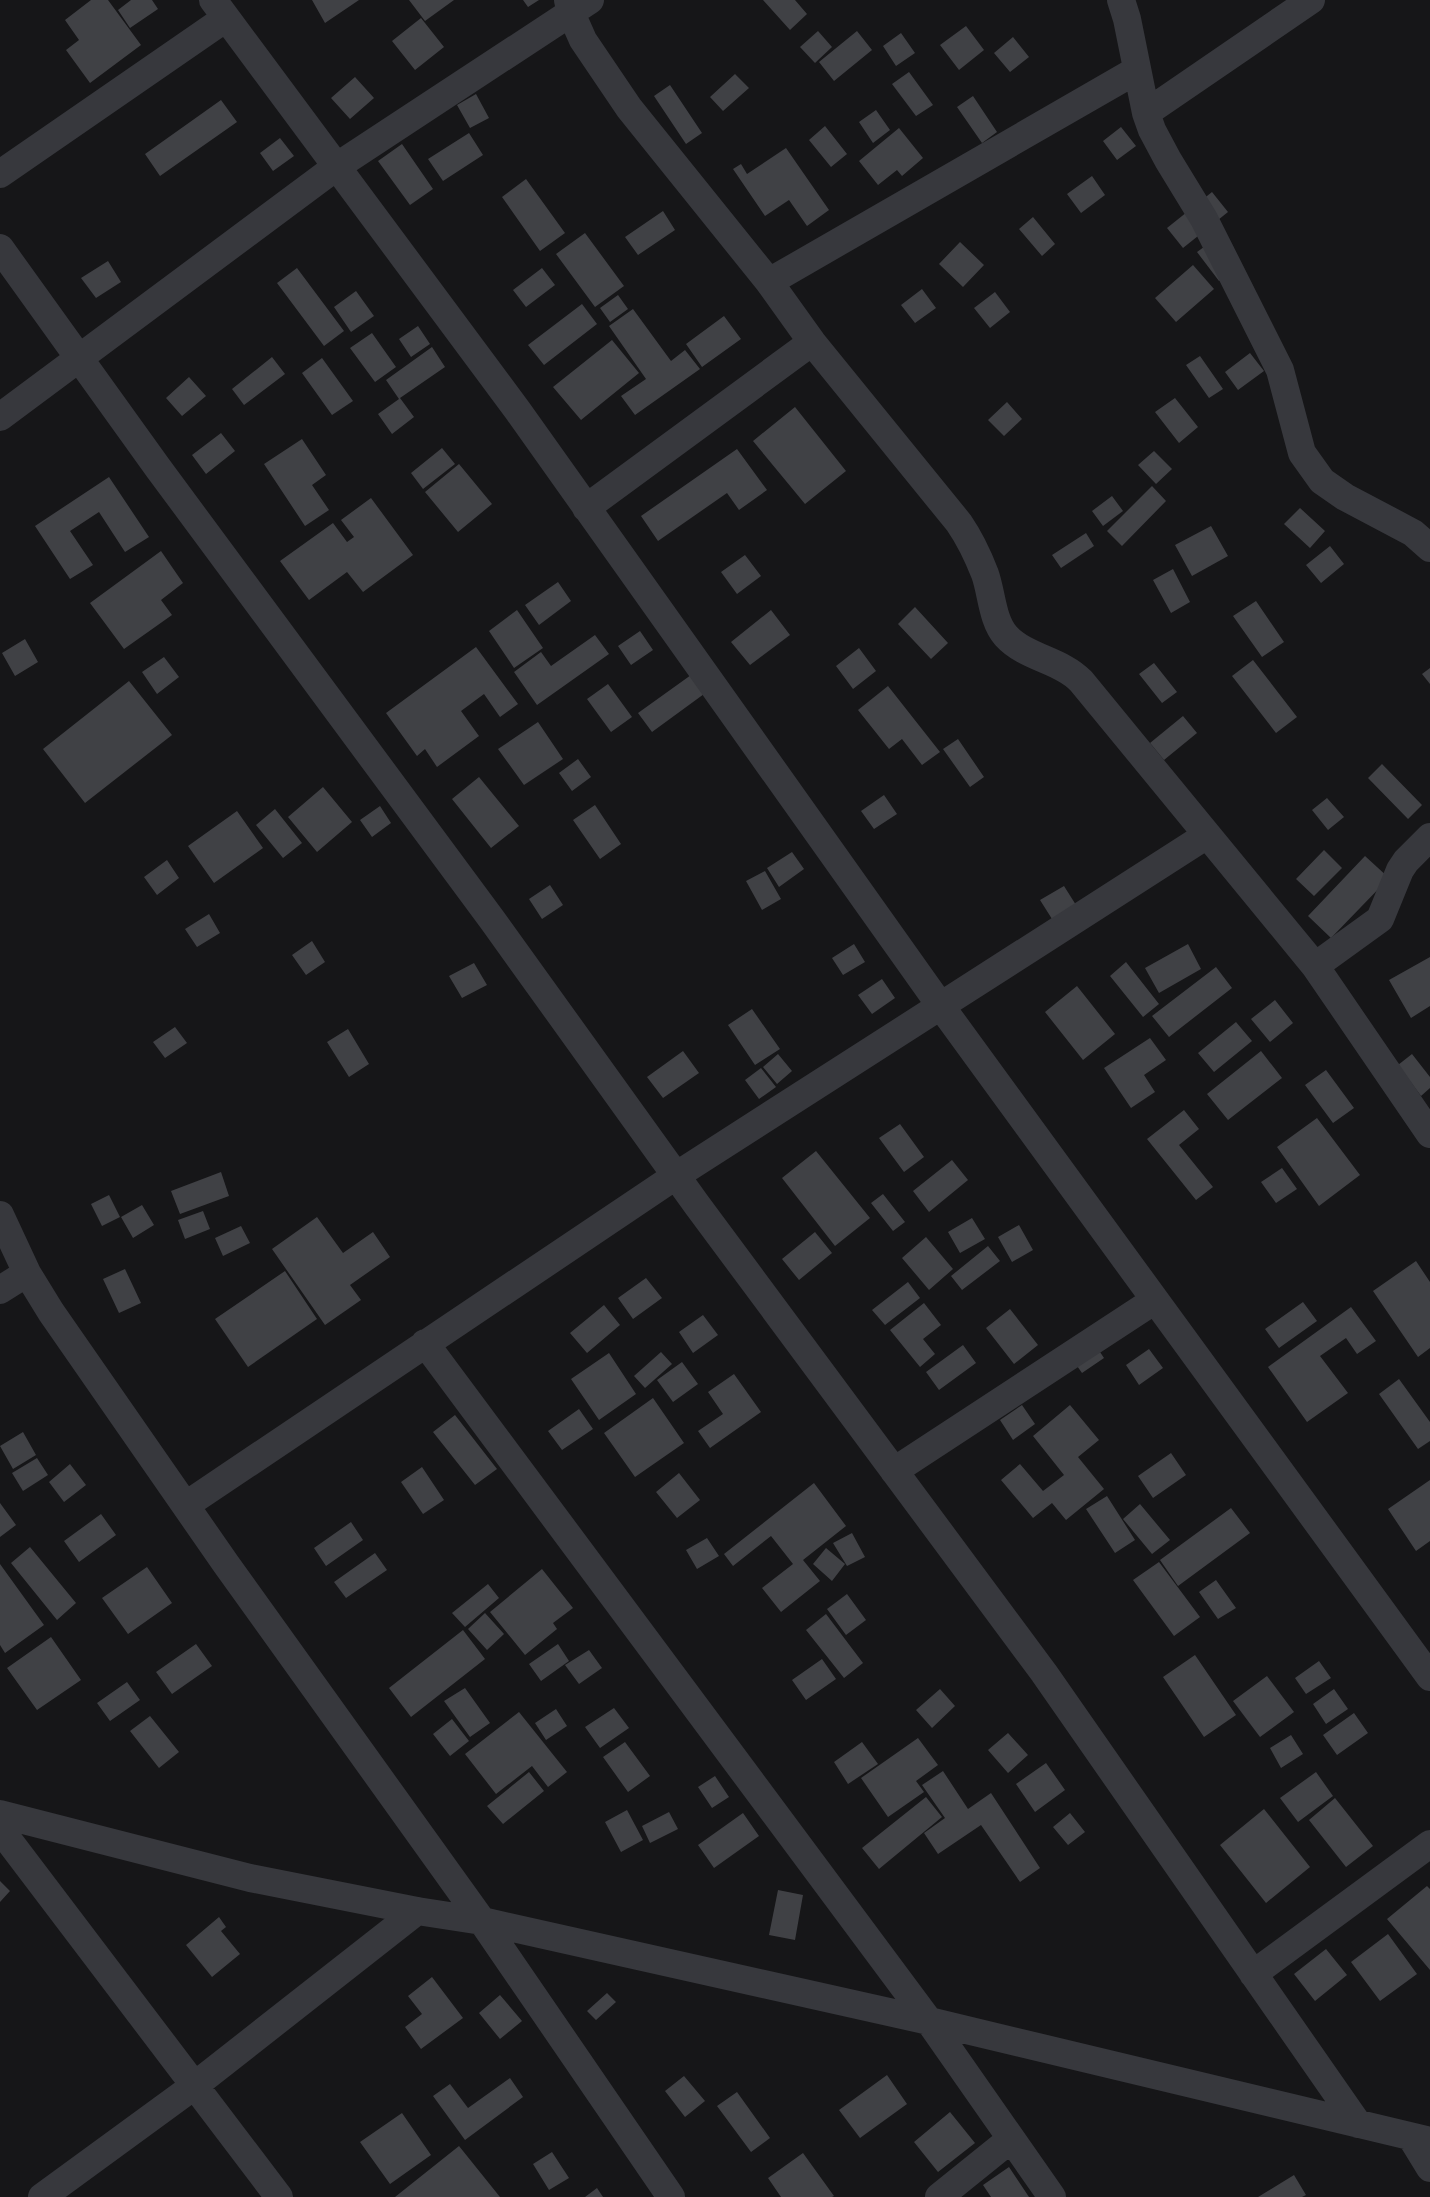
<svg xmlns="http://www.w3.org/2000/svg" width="1430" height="2197" font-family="Signika,sans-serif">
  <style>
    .building { fill: #404145 }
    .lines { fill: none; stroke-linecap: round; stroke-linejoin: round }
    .minor { stroke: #37383d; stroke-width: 28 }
  </style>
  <rect width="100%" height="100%" fill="#161618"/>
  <path class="building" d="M 91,0 L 108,0 L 141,45 L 90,83 L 66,50 L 79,40 L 65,20 Z
    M 131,0 L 152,0 L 158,9 L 130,28 L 118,10 Z
    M 312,0 L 359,0 L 325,23 Z
    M 409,0 L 454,0 L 425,21 Z
    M 523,0 L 539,0 L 528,7 Z
    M 763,0 L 795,0 L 807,14 L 790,30 Z
    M 421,18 L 444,47 L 415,70 L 392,41 Z
    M 966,26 L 984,50 L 959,70 L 940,45 Z
    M 818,31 L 832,47 L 815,63 L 800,47 Z
    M 857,31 L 872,50 L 834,81 L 819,62 Z
    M 901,33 L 915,53 L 896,66 L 883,46 Z
    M 1013,37 L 1029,57 L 1010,72 L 994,53 Z
    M 909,72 L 933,105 L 916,116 L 892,84 Z
    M 735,74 L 749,88 L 723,111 L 710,97 Z
    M 355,77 L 374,98 L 350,119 L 331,98 Z
    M 670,85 L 702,133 L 686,144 L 654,96 Z
    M 476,94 L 489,118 L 470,128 L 457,105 Z
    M 973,96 L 997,132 L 982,143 L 957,107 Z
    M 221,100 L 237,122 L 160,176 L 145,154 Z
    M 876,110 L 890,130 L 873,143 L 859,122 Z
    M 825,126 L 847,154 L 831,167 L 809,140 Z
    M 1121,127 L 1136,146 L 1117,160 L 1103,141 Z
    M 899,128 L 923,158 L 902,176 L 897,170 L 878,185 L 859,161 Z
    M 469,133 L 483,155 L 443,181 L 428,159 Z
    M 280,138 L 294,156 L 273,171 L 260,153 Z
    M 402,144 L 433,189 L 410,205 L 378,161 Z
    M 786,148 L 829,210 L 807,226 L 789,200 L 765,216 L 733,169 L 741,164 L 747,174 Z
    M 1092,176 L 1105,195 L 1081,213 L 1067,194 Z
    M 526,179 L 565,233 L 540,251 L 502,197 Z
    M 1212,192 L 1228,212 L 1183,248 L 1167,228 Z
    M 663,211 L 675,230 L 638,255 L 625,237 Z
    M 1033,217 L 1055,244 L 1042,256 L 1019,229 Z
    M 585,233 L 624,286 L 595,307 L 556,254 Z
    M 1215,239 L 1237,268 L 1219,281 L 1197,252 Z
    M 960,242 L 984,265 L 963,287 L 939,264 Z
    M 108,261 L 121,282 L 96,298 L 81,278 Z
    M 1193,265 L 1214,289 L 1176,322 L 1155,298 Z
    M 297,268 L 344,331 L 324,346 L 277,283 Z
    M 542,268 L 555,285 L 526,307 L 513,290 Z
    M 922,289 L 936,308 L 915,323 L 901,305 Z
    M 356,291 L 374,316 L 351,332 L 334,307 Z
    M 995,292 L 1010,312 L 990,328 L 974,308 Z
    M 618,295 L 628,309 L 610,322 L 600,308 Z
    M 582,304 L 597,324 L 544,365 L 528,345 Z
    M 633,309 L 671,361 L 685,350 L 700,369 L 635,415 L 621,396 L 646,379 L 609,326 Z
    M 724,316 L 741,339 L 702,367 L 686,344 Z
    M 418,326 L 430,344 L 411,357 L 399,339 Z
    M 372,333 L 396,367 L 375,382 L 350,348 Z
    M 612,340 L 639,373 L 581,420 L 553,387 Z
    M 432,347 L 445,367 L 400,398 L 414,417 L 392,434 L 378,414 L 399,399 L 386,380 Z
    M 1250,353 L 1264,371 L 1238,390 L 1225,372 Z
    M 1200,356 L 1223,389 L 1209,398 L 1186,365 Z
    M 272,357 L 285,374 L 244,405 L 232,389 Z
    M 322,358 L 353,401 L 332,415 L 302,373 Z
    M 189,377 L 206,396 L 182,416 L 166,398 Z
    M 1175,398 L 1198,427 L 1179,443 L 1155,412 Z
    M 1007,402 L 1022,419 L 1004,436 L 988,420 Z
    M 795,407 L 846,471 L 805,504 L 753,441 Z
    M 221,433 L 235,451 L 206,474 L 192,455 Z
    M 302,439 L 326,475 L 312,485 L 329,510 L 305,526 L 264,464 Z
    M 442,448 L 455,464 L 423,489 L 411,473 Z
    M 737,449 L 767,490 L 739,510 L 727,493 L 658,541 L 641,516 Z
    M 1154,451 L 1172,469 L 1156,484 L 1138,465 Z
    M 459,464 L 492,504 L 458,532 L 425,492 Z
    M 109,477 L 149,537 L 125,552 L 99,512 L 70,531 L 93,565 L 70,579 L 35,526 Z
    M 1152,486 L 1166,501 L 1122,546 L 1107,531 Z
    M 1112,496 L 1123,511 L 1103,526 L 1092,511 Z
    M 371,498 L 413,555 L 363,592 L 347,572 L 309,600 L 280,561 L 333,523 L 347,542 L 354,537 L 341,520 Z
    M 1300,508 L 1325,531 L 1310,548 L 1284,524 Z
    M 1211,526 L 1228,556 L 1192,576 L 1175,545 Z
    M 1086,533 L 1094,546 L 1061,568 L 1052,555 Z
    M 1330,546 L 1344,564 L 1321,583 L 1306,565 Z
    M 161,551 L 183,583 L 161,600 L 172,615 L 124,649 L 90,603 Z
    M 745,555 L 761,576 L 737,594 L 721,572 Z
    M 1173,569 L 1190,602 L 1171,613 L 1153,580 Z
    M 558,582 L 571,601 L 539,625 L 525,605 Z
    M 1256,601 L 1284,642 L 1262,657 L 1233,616 Z
    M 915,607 L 948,643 L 931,659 L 898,624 Z
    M 517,610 L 543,648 L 514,668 L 489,631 Z
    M 771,610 L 790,635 L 750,665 L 731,642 Z
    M 640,631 L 653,650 L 631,665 L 618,646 Z
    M 595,635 L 609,654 L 537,705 L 514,672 L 541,652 L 551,666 Z
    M 25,639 L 38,662 L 15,676 L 2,653 Z
    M 476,647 L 518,704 L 500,717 L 484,694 L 461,711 L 479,736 L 437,767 L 425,749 L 417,756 L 386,713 Z
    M 859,648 L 876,671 L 853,689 L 836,666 Z
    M 164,657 L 179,677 L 157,694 L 142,672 Z
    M 1253,660 L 1297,717 L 1276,733 L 1232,676 Z
    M 1154,663 L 1177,692 L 1162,703 L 1139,674 Z
    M 1430,668 L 1430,684 L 1422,674 Z
    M 691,675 L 704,694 L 652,732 L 638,713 Z
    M 129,681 L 172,735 L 85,803 L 43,749 Z
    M 608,684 L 632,717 L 611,732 L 587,699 Z
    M 888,686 L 940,752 L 922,765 L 902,739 L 889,749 L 858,710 Z
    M 1183,716 L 1197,733 L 1164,760 L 1150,743 Z
    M 538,722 L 563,759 L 524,785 L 498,749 Z
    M 958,739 L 984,777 L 970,787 L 943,749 Z
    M 578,759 L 591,777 L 572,791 L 559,773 Z
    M 1382,764 L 1422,805 L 1408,819 L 1368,778 Z
    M 479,777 L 519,826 L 491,848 L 452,799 Z
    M 323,787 L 352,822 L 317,852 L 288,817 Z
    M 884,795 L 897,814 L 874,829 L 861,811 Z
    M 1327,798 L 1344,817 L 1328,830 L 1312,810 Z
    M 595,805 L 621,844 L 600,859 L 573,820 Z
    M 380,806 L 391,823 L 372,837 L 360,820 Z
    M 275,809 L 302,843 L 283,858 L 256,825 Z
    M 237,811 L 263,848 L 214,883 L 188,846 Z
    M 1324,850 L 1342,868 L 1314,896 L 1296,879 Z
    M 792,852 L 804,869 L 779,887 L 767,868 Z
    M 1365,856 L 1389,878 L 1331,938 L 1308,916 Z
    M 167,860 L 179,878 L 157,895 L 144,877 Z
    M 765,871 L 781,899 L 762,910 L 746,881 Z
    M 550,885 L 563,905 L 542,919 L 529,899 Z
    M 1064,886 L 1076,905 L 1052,919 L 1040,900 Z
    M 209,914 L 220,933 L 197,947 L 185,929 Z
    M 312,941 L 325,962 L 306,975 L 292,955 Z
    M 854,944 L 865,962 L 843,975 L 832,958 Z
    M 1188,944 L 1201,969 L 1159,993 L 1145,968 Z
    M 1430,957 L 1430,1006 L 1411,1018 L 1389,980 Z
    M 1126,962 L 1159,1004 L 1143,1017 L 1110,976 Z
    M 474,963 L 487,985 L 462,998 L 449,976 Z
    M 1216,967 L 1232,988 L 1169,1037 L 1152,1016 Z
    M 882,979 L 895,998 L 872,1014 L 858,995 Z
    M 1077,986 L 1115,1034 L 1083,1060 L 1045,1012 Z
    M 1275,1000 L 1293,1023 L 1270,1042 L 1251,1019 Z
    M 752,1009 L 780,1049 L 755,1065 L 728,1025 Z
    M 1236,1022 L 1252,1041 L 1214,1072 L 1198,1053 Z
    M 175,1027 L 187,1043 L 165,1058 L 153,1042 Z
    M 348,1029 L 369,1064 L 349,1077 L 327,1042 Z
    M 1150,1038 L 1166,1060 L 1144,1075 L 1155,1092 L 1131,1108 L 1104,1068 Z
    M 683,1051 L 699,1073 L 663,1098 L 647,1077 Z
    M 1261,1051 L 1282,1078 L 1228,1120 L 1207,1094 Z
    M 778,1054 L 792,1071 L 777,1084 L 763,1067 Z
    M 1412,1054 L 1430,1077 L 1430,1088 L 1421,1096 L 1398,1065 Z
    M 761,1068 L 776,1087 L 759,1099 L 745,1080 Z
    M 1326,1070 L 1354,1108 L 1333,1123 L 1305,1085 Z
    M 1184,1110 L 1199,1129 L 1179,1145 L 1213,1187 L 1196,1200 L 1147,1139 Z
    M 1317,1118 L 1360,1175 L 1319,1206 L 1277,1147 Z
    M 900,1124 L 924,1157 L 904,1172 L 879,1138 Z
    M 816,1151 L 870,1218 L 835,1246 L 782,1178 Z
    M 952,1160 L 968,1180 L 929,1212 L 913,1191 Z
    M 1282,1168 L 1297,1189 L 1276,1203 L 1261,1182 Z
    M 221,1172 L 229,1196 L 180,1214 L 171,1191 Z
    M 883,1194 L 905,1222 L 893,1231 L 871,1203 Z
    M 109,1195 L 120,1217 L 102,1226 L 91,1204 Z
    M 142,1205 L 154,1225 L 133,1238 L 121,1217 Z
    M 203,1211 L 210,1229 L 185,1239 L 178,1220 Z
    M 317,1217 L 343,1253 L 373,1232 L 390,1257 L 350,1285 L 361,1300 L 325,1325 L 272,1249 Z
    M 972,1218 L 985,1239 L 960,1253 L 948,1232 Z
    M 1019,1225 L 1033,1250 L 1012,1262 L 998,1237 Z
    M 241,1226 L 250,1243 L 223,1256 L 215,1238 Z
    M 815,1232 L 832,1253 L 799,1280 L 782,1259 Z
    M 926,1237 L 953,1269 L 929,1290 L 902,1258 Z
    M 988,1246 L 1000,1261 L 962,1290 L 951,1276 Z
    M 1416,1261 L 1430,1282 L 1430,1348 L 1418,1357 L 1373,1291 Z
    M 125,1269 L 141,1303 L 119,1313 L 103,1279 Z
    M 285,1271 L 317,1319 L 248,1367 L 215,1319 Z
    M 646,1278 L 662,1298 L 633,1319 L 618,1298 Z
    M 908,1282 L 920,1298 L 885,1325 L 872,1310 Z
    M 1303,1302 L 1317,1321 L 1279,1348 L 1265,1329 Z
    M 924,1303 L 941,1325 L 923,1339 L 935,1354 L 920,1367 L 890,1330 Z
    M 604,1305 L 620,1325 L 587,1353 L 570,1333 Z
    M 1351,1307 L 1376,1341 L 1357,1354 L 1346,1338 L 1320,1356 L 1348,1393 L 1307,1422 L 1268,1367 Z
    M 1010,1309 L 1038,1345 L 1014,1364 L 986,1328 Z
    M 703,1315 L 718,1335 L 693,1353 L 679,1332 Z
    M 1092,1340 L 1104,1358 L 1082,1373 L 1070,1356 Z
    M 963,1345 L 976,1363 L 939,1390 L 926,1372 Z
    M 1149,1349 L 1163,1368 L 1139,1385 L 1126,1365 Z
    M 661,1352 L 672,1364 L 645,1388 L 634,1376 Z
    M 609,1353 L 636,1394 L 599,1420 L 571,1379 Z
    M 682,1362 L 698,1384 L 673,1402 L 657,1380 Z
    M 734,1374 L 761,1412 L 710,1448 L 698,1431 L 723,1414 L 708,1392 Z
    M 1399,1379 L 1430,1422 L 1430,1441 L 1418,1449 L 1379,1394 Z
    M 653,1398 L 684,1443 L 635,1477 L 604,1433 Z
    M 1022,1405 L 1035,1424 L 1013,1440 L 1000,1420 Z
    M 1070,1405 L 1099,1440 L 1078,1457 L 1104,1489 L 1066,1520 L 1052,1503 L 1033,1518 L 1001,1480 L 1020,1464 L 1043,1491 L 1064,1475 L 1033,1436 Z
    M 579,1409 L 593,1429 L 562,1450 L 548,1431 Z
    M 455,1415 L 497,1469 L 475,1485 L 433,1432 Z
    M 23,1432 L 36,1455 L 13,1469 L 0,1446 Z
    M 1171,1453 L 1186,1475 L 1153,1498 L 1138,1476 Z
    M 37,1458 L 48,1475 L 23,1491 L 12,1473 Z
    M 70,1464 L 86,1485 L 64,1502 L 49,1482 Z
    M 422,1467 L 444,1500 L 423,1514 L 401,1482 Z
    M 679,1473 L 700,1500 L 677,1518 L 656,1492 Z
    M 1430,1480 L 1430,1541 L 1416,1551 L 1388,1509 Z
    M 814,1483 L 846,1526 L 803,1560 L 820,1581 L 781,1612 L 762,1588 L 793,1564 L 771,1536 L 733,1566 L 724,1554 Z
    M 1107,1496 L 1135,1540 L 1115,1553 L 1086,1509 Z
    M 0,1503 L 16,1525 L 0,1537 Z
    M 1140,1504 L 1170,1540 L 1152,1554 L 1123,1519 Z
    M 1231,1508 L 1250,1533 L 1178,1586 L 1160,1560 Z
    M 101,1514 L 116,1535 L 79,1562 L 64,1541 Z
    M 351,1522 L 363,1540 L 326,1566 L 314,1548 Z
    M 852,1533 L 865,1557 L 847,1566 L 833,1543 Z
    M 707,1538 L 719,1556 L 697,1569 L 686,1550 Z
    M 30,1547 L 76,1603 L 57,1620 L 11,1563 Z
    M 826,1548 L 845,1564 L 832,1581 L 813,1564 Z
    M 375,1553 L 387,1570 L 346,1598 L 334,1582 Z
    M 1159,1562 L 1200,1617 L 1174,1636 L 1133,1580 Z
    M 0,1564 L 44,1625 L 5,1653 L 0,1645 Z
    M 147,1567 L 172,1603 L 128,1634 L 102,1598 Z
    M 542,1569 L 573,1608 L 553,1623 L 557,1629 L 525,1655 L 490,1612 Z
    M 1216,1580 L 1236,1608 L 1218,1619 L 1199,1592 Z
    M 488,1584 L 499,1598 L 465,1627 L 452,1613 Z
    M 847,1594 L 866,1620 L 846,1635 L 827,1609 Z
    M 485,1613 L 504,1634 L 487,1650 L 468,1629 Z
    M 826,1614 L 863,1663 L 844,1678 L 806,1630 Z
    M 463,1630 L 485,1659 L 411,1717 L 389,1688 Z
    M 51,1637 L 81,1680 L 37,1710 L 7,1668 Z
    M 196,1644 L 212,1666 L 172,1694 L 156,1672 Z
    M 558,1644 L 569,1661 L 541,1681 L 529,1664 Z
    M 589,1650 L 602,1668 L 579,1684 L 565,1665 Z
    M 1195,1655 L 1236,1715 L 1204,1737 L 1163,1677 Z
    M 822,1659 L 836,1679 L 806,1700 L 792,1680 Z
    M 1319,1661 L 1331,1678 L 1306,1694 L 1295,1678 Z
    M 1267,1676 L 1294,1712 L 1260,1737 L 1233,1701 Z
    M 127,1682 L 140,1700 L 110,1721 L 97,1703 Z
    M 465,1688 L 490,1723 L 470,1737 L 444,1701 Z
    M 940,1689 L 955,1706 L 932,1728 L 916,1710 Z
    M 1334,1689 L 1348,1709 L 1326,1724 L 1313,1704 Z
    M 614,1708 L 629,1728 L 600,1748 L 585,1727 Z
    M 556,1709 L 567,1726 L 546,1740 L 535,1723 Z
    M 519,1712 L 567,1772 L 548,1787 L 532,1766 L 496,1794 L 465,1754 Z
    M 1354,1713 L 1368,1733 L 1337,1755 L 1323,1735 Z
    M 150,1716 L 179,1752 L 159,1768 L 130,1731 Z
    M 452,1719 L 469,1741 L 450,1756 L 433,1734 Z
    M 1008,1733 L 1028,1755 L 1008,1773 L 988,1750 Z
    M 1291,1735 L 1303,1754 L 1281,1768 L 1270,1748 Z
    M 918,1738 L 938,1765 L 916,1781 L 924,1792 L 888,1817 L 861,1778 Z
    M 625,1742 L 650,1776 L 628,1792 L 603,1757 Z
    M 862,1742 L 878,1764 L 848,1784 L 834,1762 Z
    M 1046,1763 L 1065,1790 L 1035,1812 L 1016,1784 Z
    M 943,1771 L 968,1809 L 991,1793 L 1040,1868 L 1020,1882 L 981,1825 L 938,1854 L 924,1833 L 945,1818 L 922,1785 Z
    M 529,1772 L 544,1791 L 503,1824 L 487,1806 Z
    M 1316,1772 L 1333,1796 L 1298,1822 L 1280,1798 Z
    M 715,1776 L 729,1797 L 712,1808 L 698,1787 Z
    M 926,1797 L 942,1817 L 879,1869 L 862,1848 Z
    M 1335,1798 L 1373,1846 L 1346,1867 L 1309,1820 Z
    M 1264,1809 L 1310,1867 L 1266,1903 L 1220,1845 Z
    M 627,1810 L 643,1840 L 621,1852 L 605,1822 Z
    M 669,1812 L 678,1829 L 650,1843 L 642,1826 Z
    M 743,1813 L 759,1836 L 714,1868 L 698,1845 Z
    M 1070,1813 L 1085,1832 L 1068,1845 L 1053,1827 Z
    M 0,1881 L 10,1891 L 0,1902 Z
    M 1427,1886 L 1430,1889 L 1430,1970 L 1387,1919 Z
    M 778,1890 L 803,1895 L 795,1940 L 769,1935 Z
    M 219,1917 L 226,1927 L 221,1931 L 240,1954 L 212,1977 L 186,1945 Z
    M 1388,1934 L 1417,1974 L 1380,2001 L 1351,1962 Z
    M 1326,1949 L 1347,1975 L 1315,2001 L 1294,1974 Z
    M 432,1977 L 463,2018 L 421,2049 L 405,2027 L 422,2014 L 408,1996 Z
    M 607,1993 L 616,2002 L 596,2020 L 587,2011 Z
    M 500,1995 L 522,2021 L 500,2039 L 479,2013 Z
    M 887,2075 L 907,2104 L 860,2138 L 839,2110 Z
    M 684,2076 L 705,2101 L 685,2117 L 665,2091 Z
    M 510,2078 L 523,2097 L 465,2140 L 433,2096 L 450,2084 L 468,2108 Z
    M 737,2092 L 770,2138 L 751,2152 L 717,2106 Z
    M 950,2112 L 975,2143 L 938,2172 L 914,2142 Z
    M 402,2113 L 431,2155 L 390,2184 L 360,2142 Z
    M 459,2146 L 500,2197 L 395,2197 Z
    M 552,2152 L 569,2178 L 549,2190 L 533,2164 Z
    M 803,2153 L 834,2196 L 832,2197 L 781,2197 L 768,2178 Z
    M 1009,2167 L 1029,2197 L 991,2197 L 983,2185 Z
    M 1294,2175 L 1306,2195 L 1302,2197 L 1258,2197 Z
    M 597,2188 L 603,2197 L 585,2197 Z"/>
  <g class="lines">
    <path class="minor" d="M 213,0 L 518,411 L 940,1005 L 1430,1677
      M 568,0 L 571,13 L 583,40 L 629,108 L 769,282 L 812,342 L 959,523 C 970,539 978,556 985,574 C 992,594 992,620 1006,636 C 1026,658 1061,660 1081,681 L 1315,966 L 1430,1134
      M 1121,0 L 1127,19 L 1146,113 L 1152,130 L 1168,160 L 1204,219 L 1280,370 L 1302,453 L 1322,481 L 1345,497 L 1413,533 L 1430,548
      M 1146,113 L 1311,0
      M 0,174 L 226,18
      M 0,248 L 158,468 L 493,921 L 697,1205 L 1044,1673 L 1358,2124
      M 769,282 L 1137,70
      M 0,417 L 336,167 L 590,0
      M 586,508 L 812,342
      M 1315,966 L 1380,919 L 1400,870 L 1406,861 L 1430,837
      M 0,1215 L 27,1273 L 51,1312 L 226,1564 L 482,1921 L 671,2197
      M 0,1290 L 27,1273
      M 425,1343 L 929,2021 L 1052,2197
      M 894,1471 L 1155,1300
      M 186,1505 L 677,1175 L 1207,835
      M 0,1814 L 250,1878 L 417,1911 L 482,1921 L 929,2021 L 1430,2141
      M 0,1829 L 279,2197
      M 1253,1974 L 1430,1844
      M 1411,2137 L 1430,2168
      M 42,2197 L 194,2086 L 417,1911
      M 939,2197 L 1011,2139"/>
  </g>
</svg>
